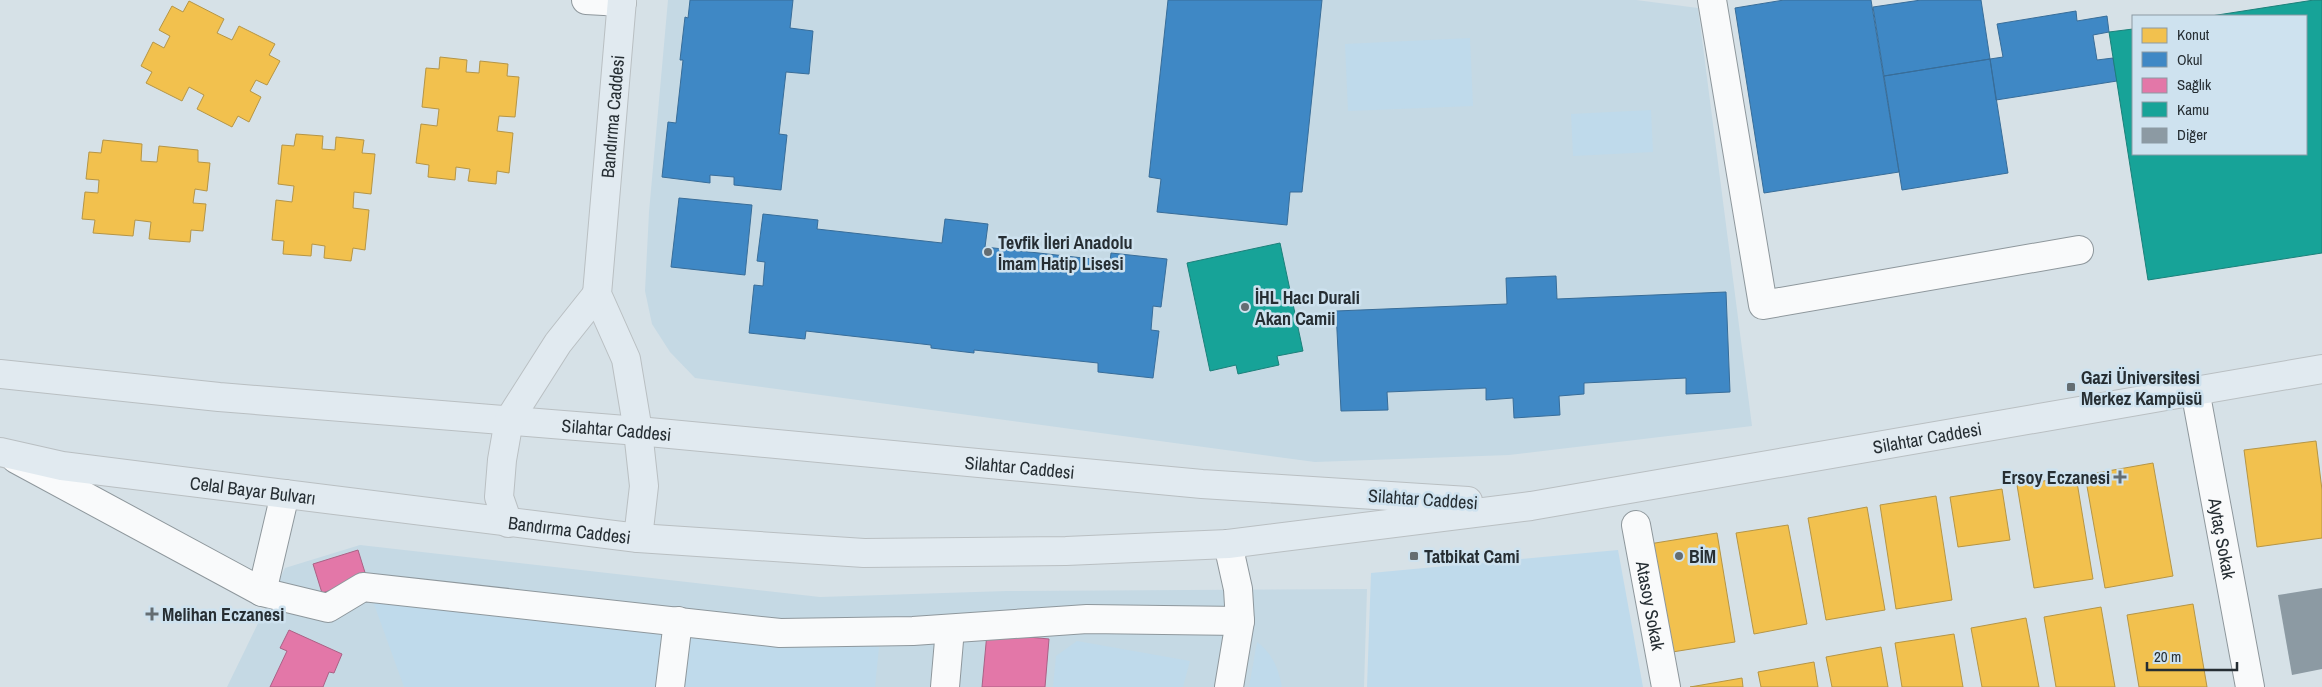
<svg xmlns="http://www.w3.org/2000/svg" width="2322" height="687" font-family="'Archivo Narrow',sans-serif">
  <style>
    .built { fill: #c5d9e4 }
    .green { fill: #bfdaeb }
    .homes { fill: #f2c14e; stroke: #b59546 }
    .schools { fill: #3f88c5; stroke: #386d99 }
    .health { fill: #e377a8; stroke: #aa6185 }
    .public { fill: #17a398; stroke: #1c807a }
    .building { fill: #8c9aa3 }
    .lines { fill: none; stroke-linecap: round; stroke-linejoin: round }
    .minor-casing { stroke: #8e979c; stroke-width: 30 }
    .major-casing { stroke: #b9bfc2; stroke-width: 30 }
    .minor { stroke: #f9fafb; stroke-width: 28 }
    .major { stroke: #e1eaf0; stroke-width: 28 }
    .poi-dot { fill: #646d72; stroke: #cee2ef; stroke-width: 2 }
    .labels { text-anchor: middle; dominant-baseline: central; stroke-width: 5; stroke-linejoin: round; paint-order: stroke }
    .street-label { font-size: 18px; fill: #262e33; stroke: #cee2ef }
    .poi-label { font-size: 18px; font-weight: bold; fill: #262e33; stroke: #cee2ef; text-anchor: start }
  </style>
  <rect width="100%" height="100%" fill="#d6e1e7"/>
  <path class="built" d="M 668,0 L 1636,0 L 1698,8 L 1752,426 L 1509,455 L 1315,462 L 695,378 L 670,352 L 652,324 L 645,291 L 649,212 Z
    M 360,545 L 820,597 L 1007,591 L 1367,589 L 1364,687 L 227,687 L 285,568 Z"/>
  <path class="green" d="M 1470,38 L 1473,106 L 1348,111 L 1345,44 Z
    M 1651,110 L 1653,152 L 1573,156 L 1571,114 Z
    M 1618,550 L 1643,687 L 1367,687 L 1371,573 Z
    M 370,593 L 672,628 L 665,687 L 404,687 Z
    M 686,628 L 879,647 L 875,687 L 680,687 Z
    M 1077,641 L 1190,661 L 1183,687 L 1053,687 L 1056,656 Z
    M 1257,642 C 1273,654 1278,668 1282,687 L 1249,687 Z"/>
  <path class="homes" d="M 189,1 L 224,19 L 217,33 L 232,40 L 239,26 L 275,44 L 269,55 L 280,61 L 267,85 L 256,80 L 250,91 L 261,97 L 249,122 L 238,116 L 232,127 L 197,109 L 204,95 L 189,87 L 182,101 L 146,83 L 152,72 L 141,66 L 153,42 L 164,48 L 170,36 L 159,30 L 172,6 L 183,12 Z
    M 440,57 L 467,60 L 466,72 L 479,73 L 480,61 L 508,64 L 507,76 L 519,77 L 515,117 L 499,116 L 497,131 L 513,133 L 509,173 L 497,171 L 496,184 L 468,181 L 470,169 L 456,167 L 455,180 L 428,177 L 429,165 L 416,163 L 421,124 L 437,126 L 439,109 L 422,107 L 426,68 L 439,69 Z
    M 296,134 L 323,136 L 322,149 L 335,150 L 336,137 L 364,140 L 362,153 L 375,154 L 371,194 L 354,192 L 353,208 L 369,210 L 365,250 L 353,248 L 351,261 L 324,258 L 325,246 L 312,244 L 311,256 L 283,254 L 284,241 L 272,240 L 276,200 L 292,202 L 294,186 L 278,184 L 282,145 L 294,146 Z
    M 103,140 L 142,144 L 141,161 L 157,162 L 159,146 L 198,150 L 198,162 L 210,163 L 207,191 L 195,189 L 193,203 L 206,204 L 203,231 L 191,230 L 190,242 L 149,239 L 151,222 L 135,220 L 133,236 L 93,233 L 95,220 L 82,219 L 85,192 L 98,193 L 99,180 L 86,179 L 89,152 L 101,153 Z
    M 2316,441 L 2322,490 L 2322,538 L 2257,547 L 2244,450 Z
    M 2153,463 L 2173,576 L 2105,588 L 2085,475 Z
    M 2076,476 L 2093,579 L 2034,588 L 2017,485 Z
    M 2002,489 L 2010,540 L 1958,547 L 1950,497 Z
    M 1936,496 L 1952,600 L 1896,609 L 1880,505 Z
    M 1867,507 L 1885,610 L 1826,620 L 1808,518 Z
    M 1788,525 L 1807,624 L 1754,634 L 1736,533 Z
    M 1717,533 L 1735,642 L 1666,653 L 1649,544 Z
    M 2193,604 L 2207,687 L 2139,687 L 2127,615 Z
    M 2101,607 L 2115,687 L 2056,687 L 2044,617 Z
    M 2026,618 L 2039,687 L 1982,687 L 1971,628 Z
    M 1954,634 L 1963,687 L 1902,687 L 1895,643 Z
    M 1881,647 L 1888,687 L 1832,687 L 1826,657 Z
    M 1814,662 L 1818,687 L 1761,687 L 1758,672 Z
    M 1742,678 L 1743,687 L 1690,687 Z"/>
  <path class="schools" d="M 690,0 L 793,0 L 790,28 L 813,31 L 809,74 L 786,72 L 779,134 L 787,135 L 781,190 L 734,185 L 734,177 L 710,175 L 710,183 L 662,177 L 668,122 L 676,123 L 683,60 L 680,60 L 685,17 L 688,18 Z
    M 1168,0 L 1322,0 L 1302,192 L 1290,192 L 1287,225 L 1157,212 L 1161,179 L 1149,177 Z
    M 1784,0 L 1871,0 L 1899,172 L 1764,193 L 1735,8 Z
    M 1921,0 L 1981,0 L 1990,59 L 1884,76 L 1873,7 Z
    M 2076,11 L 2077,21 L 2107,16 L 2109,32 L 2093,35 L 2097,60 L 2113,58 L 2117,81 L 1996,100 L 1990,59 L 2003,57 L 1997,24 Z
    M 1990,59 L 2008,173 L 1902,190 L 1884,76 Z
    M 679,198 L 752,205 L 745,275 L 671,267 Z
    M 763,214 L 818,220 L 817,229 L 942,243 L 945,219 L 988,224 L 985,247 L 1110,261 L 1111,253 L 1167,259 L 1161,307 L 1153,306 L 1151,330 L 1159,331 L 1153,378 L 1098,372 L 1098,363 L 974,350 L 974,353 L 931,348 L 931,345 L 806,331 L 805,339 L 749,333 L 754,285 L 763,286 L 765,262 L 757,261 Z
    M 1556,276 L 1557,299 L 1726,292 L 1730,392 L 1686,394 L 1686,378 L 1584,383 L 1584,394 L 1559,396 L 1560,415 L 1514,418 L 1513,398 L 1486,400 L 1486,388 L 1387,392 L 1388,410 L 1341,411 L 1336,311 L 1507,304 L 1506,278 Z"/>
  <path class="health" d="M 358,550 L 367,579 L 322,593 L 313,564 Z
    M 289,630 L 342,654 L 334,673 L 329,672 L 323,687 L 270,687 L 287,651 L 280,648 Z
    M 987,633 L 1049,639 L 1045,687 L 982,687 Z"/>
  <path class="public" d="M 2314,0 L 2322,0 L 2322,253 L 2148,280 L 2109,32 L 2133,29 L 2133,154 L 2306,154 L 2306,16 L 2211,16 Z
    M 1280,243 L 1303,351 L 1277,356 L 1279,365 L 1238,374 L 1236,365 L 1210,371 L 1187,263 Z"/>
  <path class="building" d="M 2322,588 L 2322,669 L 2292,675 L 2278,595 Z"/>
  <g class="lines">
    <defs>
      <g id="minor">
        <path d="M 586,0 L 622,2"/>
        <path d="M 1712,0 L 1763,305 L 2079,250"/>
        <path id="s1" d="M 2195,390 L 2250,687"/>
        <path d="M 16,459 L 262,592 L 328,608 L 363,587 L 780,633 L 913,631 L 1087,619 L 1240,621"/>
        <path id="s2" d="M 1636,525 L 1666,687"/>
        <path d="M 1228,544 L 1238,589 L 1240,621 L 1229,687"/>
        <path d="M 262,592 L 285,494"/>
        <path d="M 670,687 L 678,621"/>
        <path d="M 945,687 L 950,629"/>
      </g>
      <g id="major">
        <path id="s3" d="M 0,374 L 219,397 L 638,431 L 1202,484 L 1468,501"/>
        <path id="s4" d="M 0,452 L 62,466 L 638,538 L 644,486 L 638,431 L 626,359 L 597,294 L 622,0"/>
        <path d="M 508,523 L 499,497 L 502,460 L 509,420 L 558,343 L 597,294"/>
        <path id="s5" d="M 638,538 L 864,553 L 1066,551 L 1228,544 L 1531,506 L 2322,369"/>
      </g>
    </defs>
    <use href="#minor" class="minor-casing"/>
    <use href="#major" class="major-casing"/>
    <use href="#minor" class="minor"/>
    <use href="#major" class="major"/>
  </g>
  <g class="poi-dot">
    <circle cx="988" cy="252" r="5"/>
    <circle cx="1245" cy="307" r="5"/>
    <rect x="2066" y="382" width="10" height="10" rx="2.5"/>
    <path d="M2117.5 469.5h5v5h5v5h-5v5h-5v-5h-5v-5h5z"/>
    <rect x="1409" y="551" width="10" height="10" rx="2.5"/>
    <circle cx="1679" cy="556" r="5"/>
    <path d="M149.5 606.5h5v5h5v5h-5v5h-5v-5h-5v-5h5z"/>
  </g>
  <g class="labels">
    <g class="street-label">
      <text stroke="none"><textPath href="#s4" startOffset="1074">Bandırma Caddesi</textPath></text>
      <text stroke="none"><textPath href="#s3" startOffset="619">Silahtar Caddesi</textPath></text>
      <text stroke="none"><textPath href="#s5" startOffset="1298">Silahtar Caddesi</textPath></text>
      <text stroke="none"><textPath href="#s3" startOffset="1024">Silahtar Caddesi</textPath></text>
      <text stroke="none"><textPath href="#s4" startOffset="256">Celal Bayar Bulvarı</textPath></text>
      <text transform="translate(1423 499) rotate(4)">Silahtar Caddesi</text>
      <text stroke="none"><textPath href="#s4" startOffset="575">Bandırma Caddesi</textPath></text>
      <text stroke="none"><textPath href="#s1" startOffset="151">Aytaç Sokak</textPath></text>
      <text stroke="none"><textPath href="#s2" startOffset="82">Atasoy Sokak</textPath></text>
    </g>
    <g class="poi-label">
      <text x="998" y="242">Tevfik İleri Anadolu<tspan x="998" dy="21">İmam Hatip Lisesi</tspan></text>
      <text x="1255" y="297">İHL Hacı Durali<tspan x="1255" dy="21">Akan Camii</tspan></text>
      <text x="2081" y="377">Gazi Üniversitesi<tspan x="2081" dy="21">Merkez Kampüsü</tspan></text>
      <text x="2110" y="477" text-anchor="end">Ersoy Eczanesi</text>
      <text x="1424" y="556">Tatbikat Cami</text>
      <text x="1689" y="556">BİM</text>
      <text x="162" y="614">Melihan Eczanesi</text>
    </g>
  </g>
  <rect x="2132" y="15" width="175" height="140" fill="#cee2ef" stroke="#8b9aa4"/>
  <rect x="2142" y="28" width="25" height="15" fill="#f2c14e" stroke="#8b9aa4"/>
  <text x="2177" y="40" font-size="15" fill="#262e33">Konut</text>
  <rect x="2142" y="52" width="25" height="15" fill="#3f88c5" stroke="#8b9aa4"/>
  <text x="2177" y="65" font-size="15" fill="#262e33">Okul</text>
  <rect x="2142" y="78" width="25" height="15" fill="#e377a8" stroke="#8b9aa4"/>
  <text x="2177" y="90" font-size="15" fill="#262e33">Sağlık</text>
  <rect x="2142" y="102" width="25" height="15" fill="#17a398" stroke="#8b9aa4"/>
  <text x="2177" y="115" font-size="15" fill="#262e33">Kamu</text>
  <rect x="2142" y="128" width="25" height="15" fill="#8c9aa3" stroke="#8b9aa4"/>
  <text x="2177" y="140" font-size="15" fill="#262e33">Diğer</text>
  <path d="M2147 662v8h90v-8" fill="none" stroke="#262e33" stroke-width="2.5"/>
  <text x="2154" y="662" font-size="15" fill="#262e33" stroke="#cee2ef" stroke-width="4" paint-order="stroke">20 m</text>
</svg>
